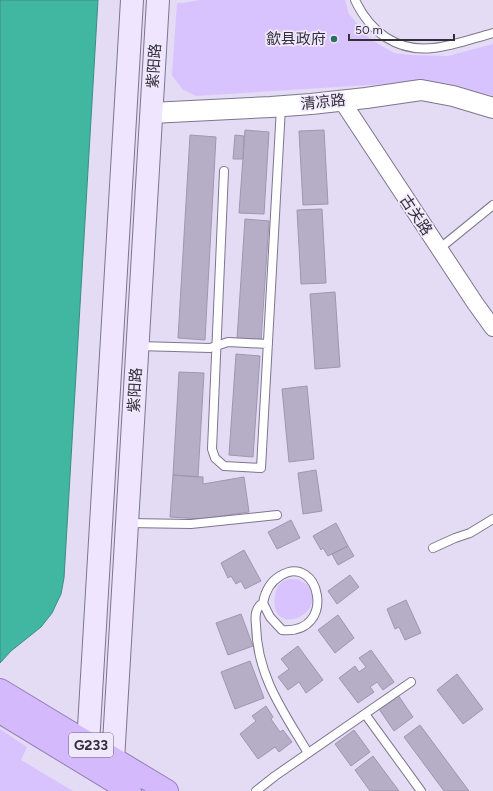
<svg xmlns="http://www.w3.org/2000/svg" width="493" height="791" font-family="Figtree,'Noto Sans SC',sans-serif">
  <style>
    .green { fill: #d8c3fe }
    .water { fill: #41b6a1; stroke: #3c8e82 }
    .building { fill: #b6aec6; stroke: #9f97ae }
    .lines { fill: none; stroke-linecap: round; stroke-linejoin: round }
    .service-casing { stroke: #7e768c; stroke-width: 10 }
    .minor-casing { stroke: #7e768c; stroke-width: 18 }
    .tertiary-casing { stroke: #7e768c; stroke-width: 22 }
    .secondary-casing { stroke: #7e768c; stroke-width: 24 }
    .trunk-casing { stroke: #947eb7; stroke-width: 24 }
    .service { stroke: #fff; stroke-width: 8 }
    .minor { stroke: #fff; stroke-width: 16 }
    .tertiary { stroke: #fff; stroke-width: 20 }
    .secondary { stroke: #efe5fe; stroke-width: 22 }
    .trunk { stroke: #d4bafc; stroke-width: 22 }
    .poi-dot { fill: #2a6f62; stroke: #f0e9fe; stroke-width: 1.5 }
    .labels { text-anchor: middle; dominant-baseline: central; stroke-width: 3.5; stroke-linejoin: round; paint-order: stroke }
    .shield { fill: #f0e9fe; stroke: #6b6773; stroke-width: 1 }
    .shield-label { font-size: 14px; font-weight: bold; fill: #322f38 }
    .poi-label { font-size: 15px; fill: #322f38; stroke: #f0e9fe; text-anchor: end }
    .street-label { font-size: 15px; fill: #322f38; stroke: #f0e9fe }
  </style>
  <rect width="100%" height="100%" fill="#e4dbf4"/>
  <path class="green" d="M 200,0 L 345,0 L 349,14 L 370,39 L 394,53 L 410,55 L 448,56 L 493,44 L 493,98 L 445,83 L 385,84 L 196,96 L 182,89 L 172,75 L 177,3 L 183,3 Z
    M 290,579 L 298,579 L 308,585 C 329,617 268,638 275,596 C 276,586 281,581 290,579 Z
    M 0,729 L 27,747 L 21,760 L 73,791 L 0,791 Z"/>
  <path class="water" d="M 0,0 L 98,0 L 64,578 L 61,594 L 52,613 L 41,627 L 11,651 L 0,663 Z"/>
  <path class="building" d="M 245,130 L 269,132 L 264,214 L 239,213 Z
    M 324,130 L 328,204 L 303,205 L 299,131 Z
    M 190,135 L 216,137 L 205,340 L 178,338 Z
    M 235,135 L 244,136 L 243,159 L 233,159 Z
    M 322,209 L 326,283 L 301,284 L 297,210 Z
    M 245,219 L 269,221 L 261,341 L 237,339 Z
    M 335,292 L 340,367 L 315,369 L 310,294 Z
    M 236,354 L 260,356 L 253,457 L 229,455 Z
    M 179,372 L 204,373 L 198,477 L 173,475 Z
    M 307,386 L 314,459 L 289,462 L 282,389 Z
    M 316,470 L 322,511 L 303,514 L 298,473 Z
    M 173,475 L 203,477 L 203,484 L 244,477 L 249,512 L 201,519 L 170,517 Z
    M 291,520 L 300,538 L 277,549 L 268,532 Z
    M 336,523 L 348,546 L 328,556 L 323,548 L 321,550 L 313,536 Z
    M 348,546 L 354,556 L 338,565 L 332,554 Z
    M 244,550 L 261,581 L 245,589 L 241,581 L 236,584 L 231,576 L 228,578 L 221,563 Z
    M 350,575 L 359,587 L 337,604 L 328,591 Z
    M 406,600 L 421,633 L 405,640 L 399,627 L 395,629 L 387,609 Z
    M 241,614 L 253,646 L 228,655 L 216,623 Z
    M 338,615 L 354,638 L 335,653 L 318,630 Z
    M 298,646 L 323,680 L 306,693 L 299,682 L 288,690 L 278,677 L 289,669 L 281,659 Z
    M 371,650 L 394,682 L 383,690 L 377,682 L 370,687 L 374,692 L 358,703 L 339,678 L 355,666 L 359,672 L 366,667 L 359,658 Z
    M 250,661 L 264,698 L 235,709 L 221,672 Z
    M 457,674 L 483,709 L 463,724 L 437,690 Z
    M 398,695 L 413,717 L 394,731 L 379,709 Z
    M 266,706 L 273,717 L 271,719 L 280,732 L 283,730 L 292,742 L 279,752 L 275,747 L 258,759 L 240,734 L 256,721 L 252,716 Z
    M 420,725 L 469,791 L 444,791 L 404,737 Z
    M 354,730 L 370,752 L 351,766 L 335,744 Z
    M 373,756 L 399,791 L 370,791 L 355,770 Z"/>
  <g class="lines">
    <defs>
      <path id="service" d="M 355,0 C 370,32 397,52 433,48 C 453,46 474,38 493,33
        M 224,171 L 212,449 L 215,458 L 224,466 L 261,468 L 281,107
        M 439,249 L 493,205
        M 138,346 L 210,348 L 228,342 L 268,344
        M 128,523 L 191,524 L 277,515
        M 433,548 L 455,538 L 470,533 L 493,519
        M 263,603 L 270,617 L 282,630 C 338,635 320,551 280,576 C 270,582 265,592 263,603 C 255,608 255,616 256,625 C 257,676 283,711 308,753
        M 365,714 L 421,791
        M 256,791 L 275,776 L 411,682"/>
      <path id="minor" d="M 342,101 L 475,303 L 493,328"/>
      <path id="tertiary" d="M 151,113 L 271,107 L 311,104 L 366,98 L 421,90 L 453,96 L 493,108"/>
      <path id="secondary" d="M 87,761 L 132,0
        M 112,777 L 158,0"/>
      <path id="trunk" d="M 0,690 L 167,791
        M 0,712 L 130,791"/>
    </defs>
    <use href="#service" class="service-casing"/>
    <use href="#minor" class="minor-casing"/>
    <use href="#tertiary" class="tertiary-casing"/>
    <use href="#secondary" class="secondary-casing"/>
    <use href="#trunk" class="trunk-casing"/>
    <use href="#service" class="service"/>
    <use href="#minor" class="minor"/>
    <use href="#tertiary" class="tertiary"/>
    <use href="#secondary" class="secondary"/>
    <use href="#trunk" class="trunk"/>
  </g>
  <circle class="poi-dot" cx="334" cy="39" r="4"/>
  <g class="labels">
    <rect class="shield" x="69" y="733" width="44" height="24" rx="3"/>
    <g class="shield-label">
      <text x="91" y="745">G233</text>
    </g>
    <g class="poi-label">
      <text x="326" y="39">歙县政府</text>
    </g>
    <g class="street-label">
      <text transform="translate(154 66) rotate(-86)">紫阳路</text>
      <text transform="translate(323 102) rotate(-6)">清凉路</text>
      <text transform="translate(416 215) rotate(56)">古关路</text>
      <text transform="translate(135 390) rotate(-87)">紫阳路</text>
    </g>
  </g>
  <path d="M349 34v6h105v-6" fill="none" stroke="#322f38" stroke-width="2"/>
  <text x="355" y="34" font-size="12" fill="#322f38" stroke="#f0e9fe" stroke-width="3" paint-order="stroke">50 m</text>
</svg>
